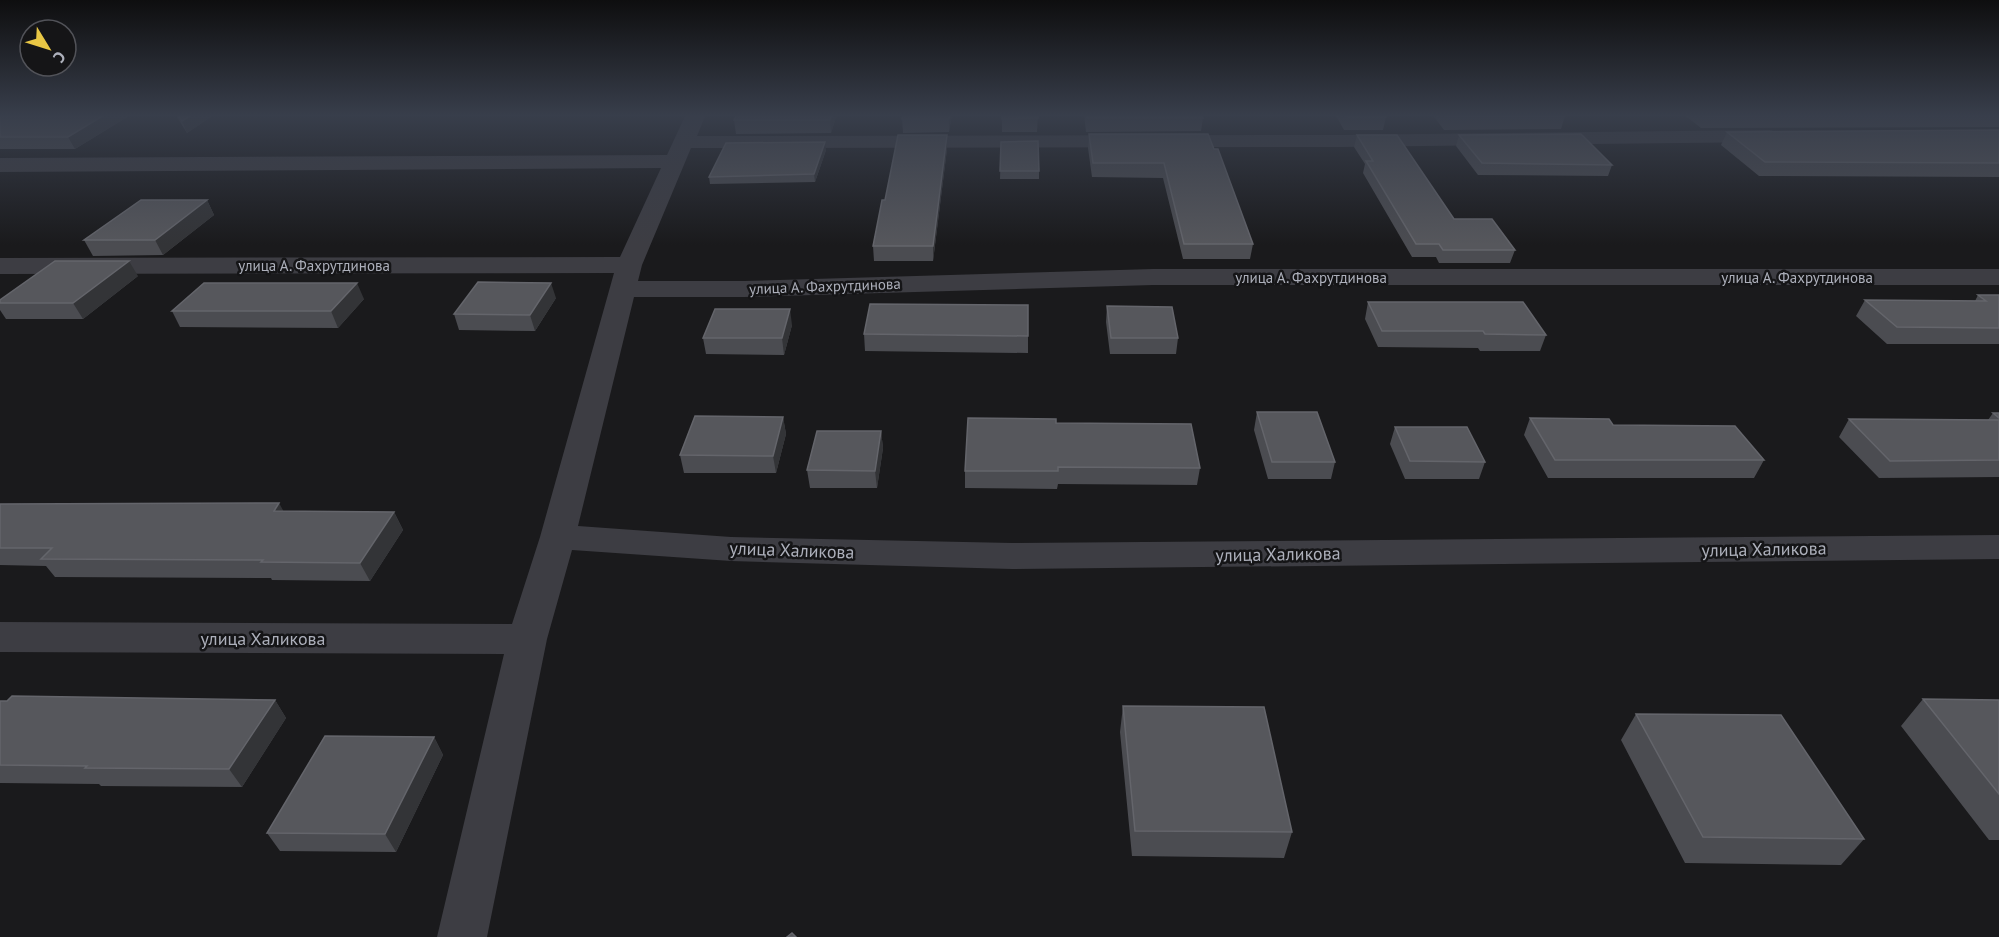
<svg xmlns="http://www.w3.org/2000/svg" width="1999" height="937" font-family="'PT Sans',sans-serif">
  <style>
    .lines { fill: none; stroke-linecap: round; stroke-linejoin: round }
    .minor { fill: #3d3d43; fill-rule: evenodd }
    .wall { fill: #4b4c51 }
    .shaded-wall { fill: #333437 }
    .building { fill: #56575c; stroke: #64656b; stroke-width: 1.5 }
    .labels { text-anchor: middle; dominant-baseline: central; stroke-width: 5; stroke-linejoin: round; paint-order: stroke }
    .far-street-label { font-size: 15px; fill: #adb0bb; stroke: #151517 }
    .street-label { font-size: 18px; fill: #adb0bb; stroke: #151517 }
  </style>
  <rect width="100%" height="100%" fill="#1a1a1c"/>
  <g class="lines">
    <path class="minor" d="M 686,114 L 706,114 L 697,136 L 1341,135 L 1770,130 L 1777,132 L 1780,136 L 1777,140 L 1770,142 L 1341,147 L 691,148 L 642,265 L 638,281 L 744,281 L 1153,269 L 1999,269 L 1999,285 L 1153,285 L 744,297 L 634,297 L 578,526 L 731,537 L 1012,543 L 1999,535 L 1999,559 L 1012,569 L 731,561 L 572,550 L 547,639 L 487,937 L 437,937 L 504,654 L 0,652 L 0,622 L 512,624 L 540,537 L 614,273 L 0,274 L 0,258 L 620,257 L 661,168 L 0,172 L 0,158 L 667,155 Z"/>
  </g>
  <path class="wall" d="M 0,114 L 132,114 L 75,149 L 0,149 Z
    M 175,114 L 215,114 L 187,133 Z
    M 737,114 L 837,114 L 831,133 L 736,134 L 734,120 Z
    M 903,114 L 952,114 L 949,132 L 903,133 L 902,119 Z
    M 1002,114 L 1038,114 L 1037,132 L 1002,132 Z
    M 1084,114 L 1201,114 L 1203,118 L 1201,131 L 1086,132 Z
    M 1335,114 L 1384,114 L 1386,117 L 1383,130 L 1344,130 Z
    M 1432,114 L 1564,114 L 1565,116 L 1561,129 L 1444,130 Z
    M 1683,114 L 1999,114 L 1999,127 L 1701,128 Z
    M 1999,130 L 1999,177 L 1759,176 L 1721,145 L 1727,132 Z
    M 1089,134 L 1214,149 L 1253,244 L 1250,259 L 1183,259 L 1163,178 L 1092,177 L 1088,148 Z
    M 1357,135 L 1454,219 L 1515,250 L 1510,263 L 1439,263 L 1436,257 L 1412,257 L 1363,173 L 1365,164 L 1354,147 Z
    M 1459,135 L 1612,165 L 1608,176 L 1478,175 L 1456,146 Z
    M 1001,142 L 1039,171 L 1039,179 L 1000,179 Z
    M 947,149 L 933,261 L 874,261 L 873,246 L 885,200 Z
    M 826,150 L 815,182 L 710,184 L 709,177 Z
    M 207,200 L 214,215 L 163,255 L 93,256 L 84,240 Z
    M 138,276 L 83,319 L 6,319 L 0,310 L 0,300 Z
    M 1978,295 L 1999,295 L 1999,344 L 1887,344 L 1856,316 L 1865,300 L 1975,301 Z
    M 556,298 L 535,331 L 459,330 L 454,314 Z
    M 364,299 L 338,328 L 180,327 L 172,311 Z
    M 1368,302 L 1546,335 L 1540,351 L 1480,351 L 1478,348 L 1378,347 L 1365,319 Z
    M 1107,306 L 1178,338 L 1176,354 L 1110,354 L 1106,322 Z
    M 792,325 L 784,355 L 706,354 L 703,338 Z
    M 864,334 L 1028,336 L 1028,353 L 865,351 Z
    M 1257,412 L 1335,462 L 1331,479 L 1268,479 L 1254,430 Z
    M 1993,413 L 1999,413 L 1999,477 L 1879,478 L 1839,437 L 1849,419 L 1988,420 Z
    M 783,417 L 786,434 L 776,473 L 684,473 L 680,455 Z
    M 1530,418 L 1613,425 L 1764,460 L 1754,478 L 1548,478 L 1524,435 Z
    M 1056,423 L 1200,468 L 1197,485 L 1058,484 L 1057,489 L 965,488 L 965,471 Z
    M 1395,427 L 1485,462 L 1479,479 L 1405,479 L 1390,444 Z
    M 881,431 L 883,448 L 877,488 L 810,488 L 807,470 Z
    M 0,504 L 283,511 L 394,512 L 403,530 L 370,581 L 272,580 L 271,578 L 55,577 L 46,566 L 0,565 Z
    M 1923,699 L 1999,700 L 1999,840 L 1989,840 L 1901,726 Z
    M 275,700 L 286,718 L 242,787 L 101,786 L 99,784 L 0,783 L 0,701 Z
    M 1123,706 L 1292,832 L 1284,858 L 1132,856 L 1120,732 Z
    M 1636,714 L 1864,839 L 1841,865 L 1685,863 L 1621,740 Z
    M 434,737 L 443,755 L 396,852 L 280,851 L 267,833 Z"/>
  <path class="shaded-wall" d="M 106,114 L 132,114 L 75,149 L 68,137 Z
    M 193,114 L 215,114 L 187,133 L 182,121 Z
    M 832,114 L 837,114 L 831,133 L 830,120 Z
    M 950,114 L 952,114 L 949,132 L 949,119 Z
    M 947,135 L 947,149 L 933,261 L 933,246 Z
    M 825,142 L 826,150 L 815,182 L 814,174 Z
    M 207,200 L 214,215 L 163,255 L 155,240 Z
    M 129,261 L 138,276 L 83,319 L 73,303 Z
    M 357,283 L 364,299 L 338,328 L 331,311 Z
    M 551,283 L 556,298 L 535,331 L 530,315 Z
    M 790,309 L 792,325 L 784,355 L 782,338 Z
    M 783,417 L 786,434 L 776,473 L 773,456 Z
    M 881,431 L 883,448 L 877,488 L 875,471 Z
    M 279,503 L 289,521 L 274,511 Z
    M 394,512 L 403,530 L 370,581 L 360,563 Z
    M 275,700 L 286,718 L 242,787 L 229,769 Z
    M 434,737 L 443,755 L 396,852 L 385,834 Z"/>
  <path class="building" d="M 0,114 L 106,114 L 68,137 L 0,137 Z
    M 177,114 L 193,114 L 182,121 Z
    M 737,114 L 832,114 L 830,120 L 734,120 Z
    M 903,114 L 950,114 L 949,119 L 902,119 Z
    M 1002,114 L 1038,114 L 1038,118 L 1002,119 Z
    M 1086,114 L 1201,114 L 1203,118 L 1087,118 Z
    M 1345,114 L 1384,114 L 1386,117 L 1347,117 Z
    M 1446,114 L 1564,114 L 1565,116 L 1447,116 Z
    M 1704,114 L 1932,114 L 1706,116 Z
    M 1999,130 L 1999,163 L 1765,162 L 1727,132 Z
    M 1089,134 L 1208,134 L 1214,149 L 1218,149 L 1253,244 L 1184,244 L 1164,163 L 1093,163 Z
    M 1581,134 L 1612,165 L 1482,163 L 1459,135 Z
    M 898,135 L 947,135 L 933,246 L 873,246 L 882,200 L 885,200 Z
    M 1357,135 L 1397,135 L 1454,219 L 1492,219 L 1515,250 L 1443,250 L 1439,244 L 1416,244 L 1366,161 L 1373,161 Z
    M 1038,141 L 1039,171 L 1000,171 L 1001,142 Z
    M 825,142 L 814,174 L 709,177 L 726,143 Z
    M 141,200 L 207,200 L 155,240 L 84,240 Z
    M 55,261 L 129,261 L 73,303 L 0,303 L 0,300 Z
    M 478,282 L 551,283 L 530,315 L 454,314 Z
    M 204,283 L 357,283 L 331,311 L 172,311 Z
    M 1978,295 L 1999,295 L 1999,328 L 1897,327 L 1865,300 L 1986,301 Z
    M 1368,302 L 1523,302 L 1546,335 L 1485,334 L 1483,331 L 1382,331 Z
    M 870,304 L 1028,305 L 1028,336 L 864,334 Z
    M 1107,306 L 1172,307 L 1178,338 L 1111,338 Z
    M 715,309 L 790,309 L 782,338 L 703,338 Z
    M 1257,412 L 1317,412 L 1335,462 L 1272,462 Z
    M 1993,413 L 1999,413 L 1999,418 Z
    M 695,416 L 783,417 L 773,456 L 680,455 Z
    M 968,418 L 1056,419 L 1056,423 L 1191,424 L 1200,468 L 1058,467 L 1058,471 L 965,471 Z
    M 1530,418 L 1609,419 L 1613,425 L 1735,426 L 1764,460 L 1555,460 Z
    M 1849,419 L 1999,420 L 1999,460 L 1890,461 Z
    M 1395,427 L 1467,427 L 1485,462 L 1410,461 Z
    M 817,431 L 881,431 L 875,471 L 807,470 Z
    M 279,503 L 274,511 L 394,512 L 360,563 L 261,562 L 263,560 L 41,559 L 52,548 L 0,548 L 0,504 Z
    M 12,696 L 275,700 L 229,769 L 85,768 L 87,766 L 0,765 L 0,701 L 7,701 Z
    M 1923,699 L 1999,700 L 1999,794 Z
    M 1123,706 L 1264,707 L 1292,832 L 1135,831 Z
    M 1636,714 L 1781,715 L 1864,839 L 1703,837 Z
    M 325,736 L 434,737 L 385,834 L 267,833 Z
    M 792,933 L 796,937 L 787,937 Z"/>
  <linearGradient id="sky" x2="0" y2="1"><stop stop-color="#0e0e0f"/><stop offset="0.47" stop-color="#383e4b"/><stop offset="1" stop-color="#383e4b" stop-opacity="0"/></linearGradient>
  <rect width="1999" height="245" fill="url(#sky)"/>
  <g class="labels">
    <g class="far-street-label">
      <text x="314" y="265">улица А. Фахрутдинова</text>
      <text x="1311" y="277">улица А. Фахрутдинова</text>
      <text x="1797" y="277">улица А. Фахрутдинова</text>
      <text transform="translate(825 286) rotate(-2)">улица А. Фахрутдинова</text>
    </g>
    <g class="street-label">
      <text transform="translate(1764 549) rotate(-1)">улица Халикова</text>
      <text transform="translate(792 550) rotate(2)">улица Халикова</text>
      <text transform="translate(1278 554) rotate(-1)">улица Халикова</text>
      <text x="263" y="638">улица Халикова</text>
    </g>
  </g>
  <g transform="translate(48 48) rotate(128)"><circle r="28" fill="#151517" stroke="#525359" stroke-width="1.5"/>
  <path d="M0-4.5L10 22L0 15L-10 22Z" fill="#e9c745"/>
  <text y="-9" font-size="16" font-weight="bold" text-anchor="middle" fill="#adb0bb">С</text>
  </g>
</svg>
